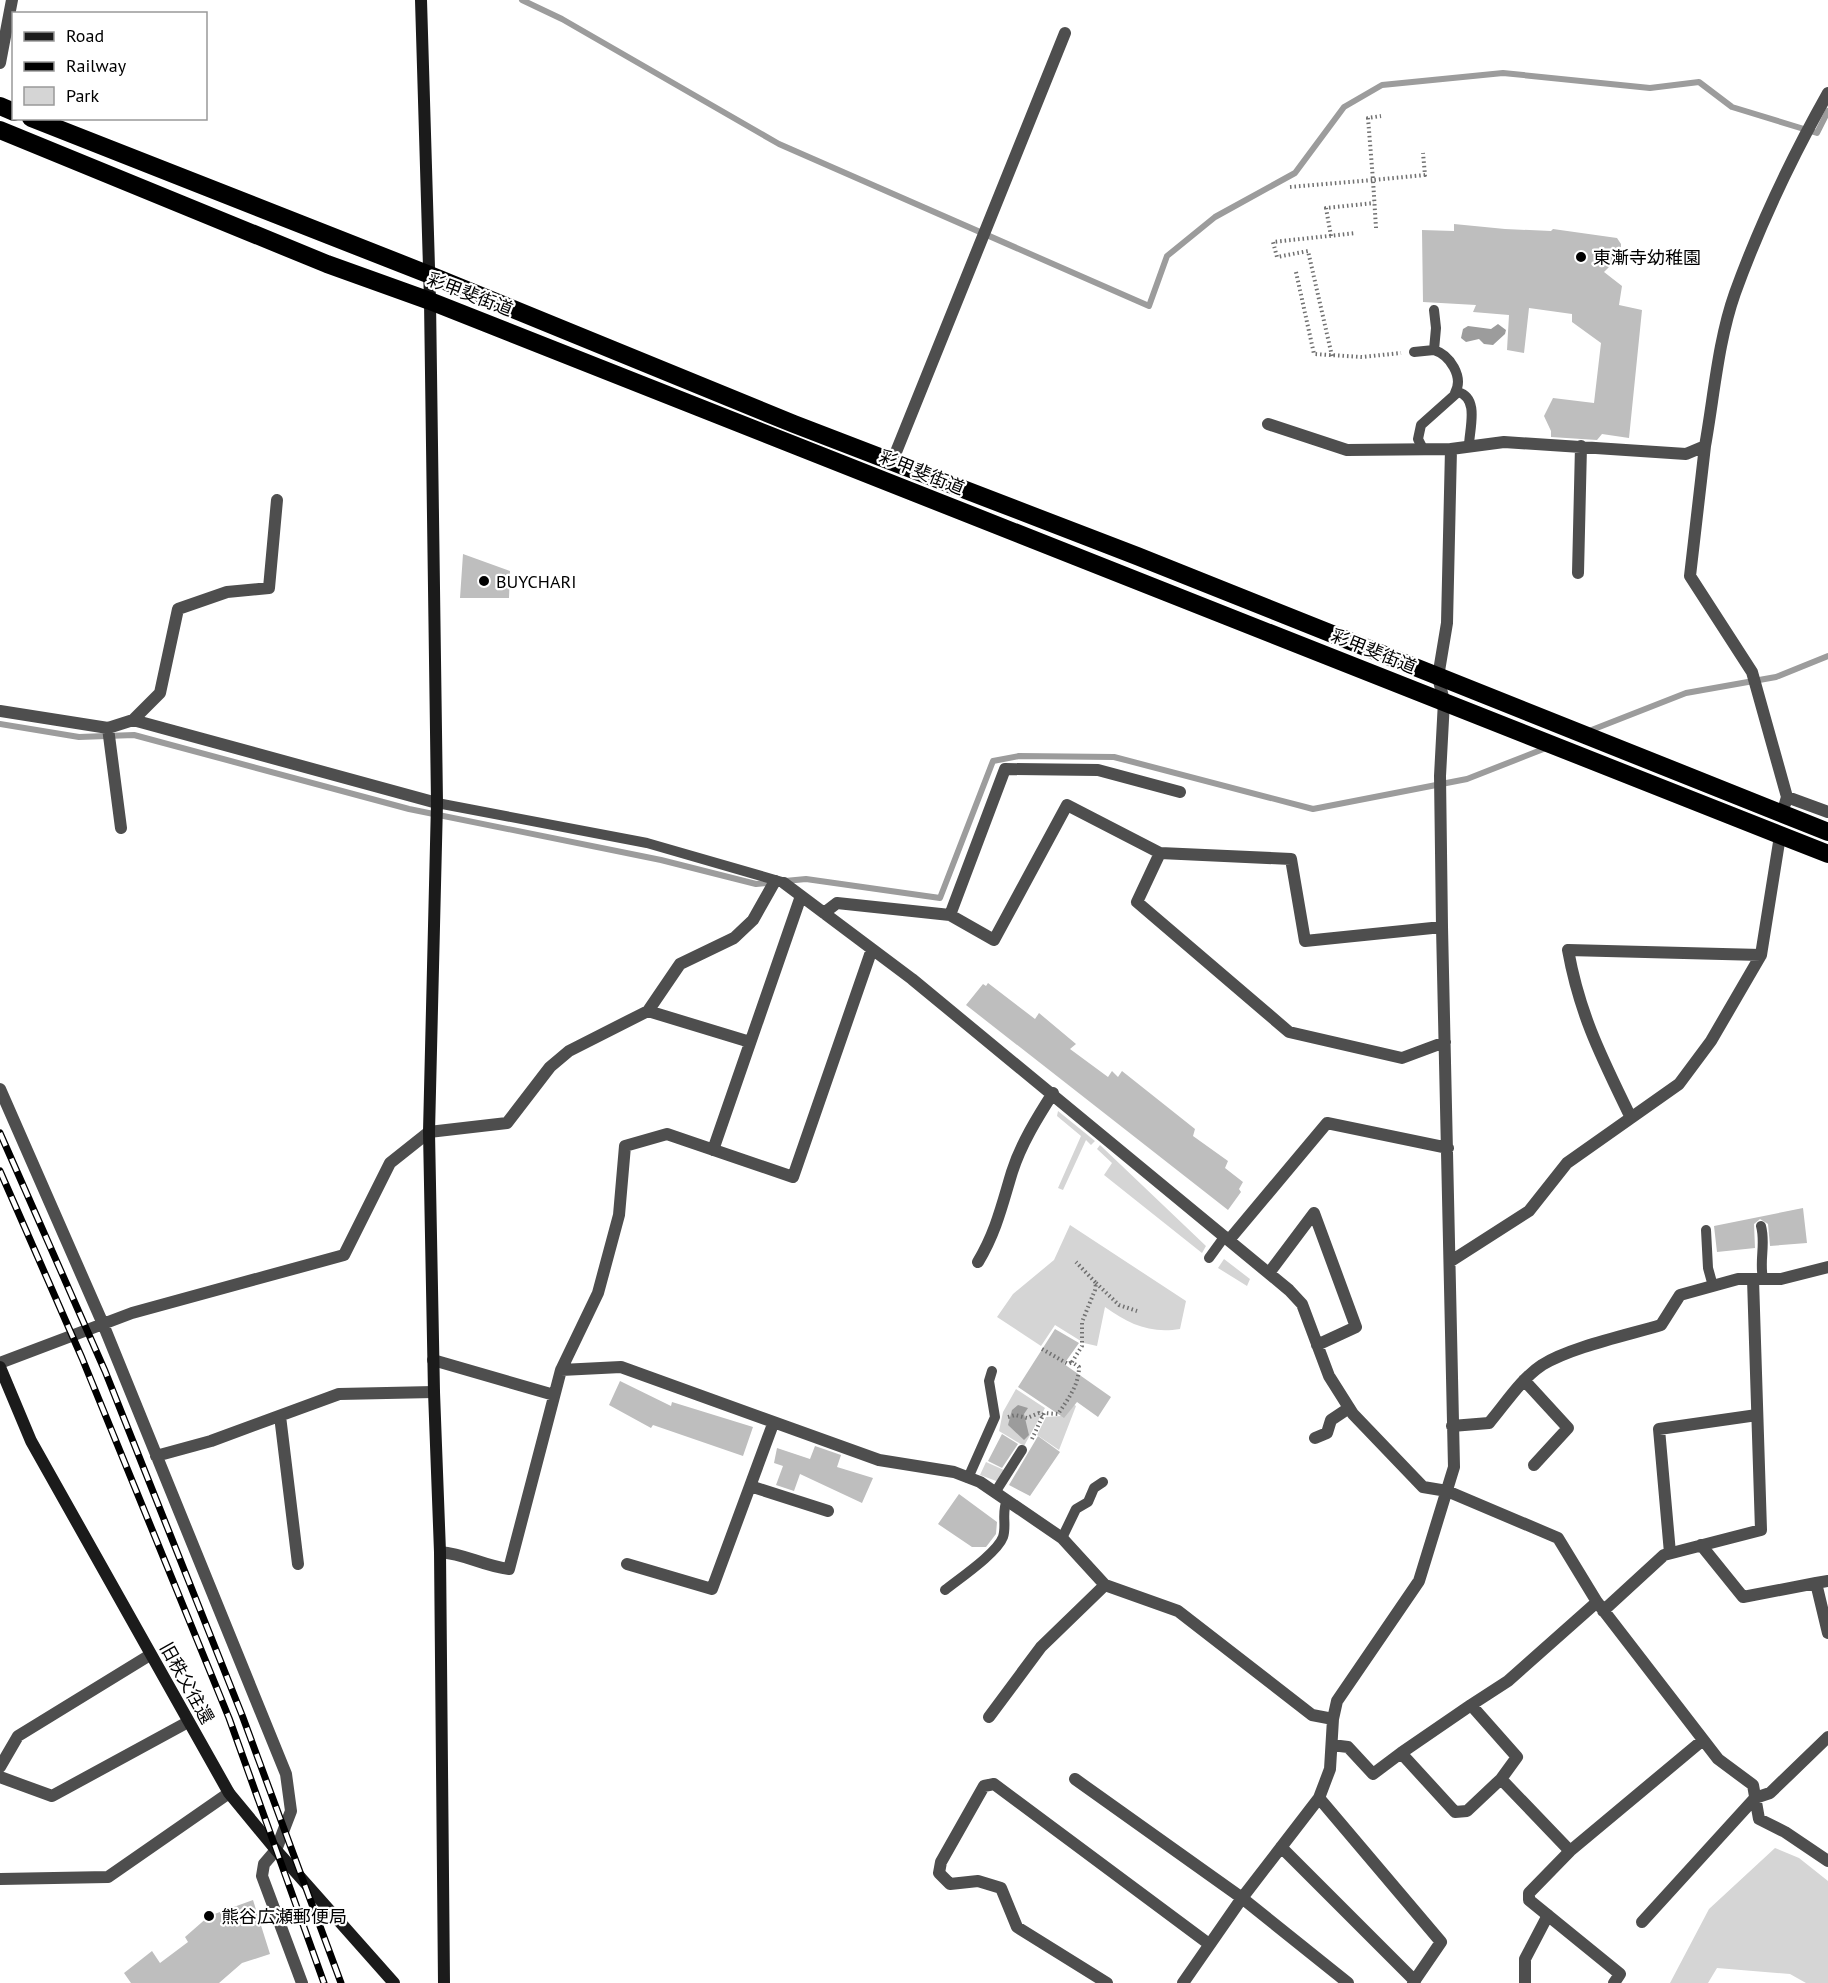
<svg xmlns="http://www.w3.org/2000/svg" width="1828" height="1983" font-family="'PT Sans','Noto Sans JP',sans-serif">
  <style>
    .green { fill: #d5d5d5 }
    .water { fill: #9c9c9c }
    .lines { fill: none; stroke-linecap: round; stroke-linejoin: round }
    .stream { stroke: #9c9c9c; stroke-width: 6 }
    .building { fill: #bebebe }
    .path { stroke: #707070; stroke-width: 4; stroke-dasharray: 1.5 3; stroke-linecap: butt }
    .lane { stroke: #4e4e4e; stroke-width: 10 }
    .street { stroke: #4e4e4e; stroke-width: 12 }
    .secondary { stroke: #1b1b1b; stroke-width: 12 }
    .highway { stroke: #000; stroke-width: 18 }
    .rail-casing { stroke: #000; stroke-width: 7 }
    .rail { stroke: #fff; stroke-width: 4.5; stroke-dasharray: 14; stroke-linecap: butt }
    .poi-dot { fill: #000; stroke: #fff; stroke-width: 2 }
    .labels { text-anchor: middle; dominant-baseline: central; stroke-width: 4.5; stroke-linejoin: round; paint-order: stroke }
    .poi-label { font-size: 18px; fill: #000; stroke: #fff; text-anchor: start }
    .street-label { font-size: 18px; fill: #000; stroke: #fff }
  </style>
  <rect width="100%" height="100%" fill="#fff"/>
  <path class="green" d="M 1058,1111 L 1095,1141 L 1091,1145 L 1086,1140 L 1063,1190 L 1058,1188 L 1081,1136 L 1057,1116 Z
    M 1100,1145 L 1206,1246 L 1202,1253 L 1104,1175 L 1112,1163 L 1097,1149 Z
    M 1070,1225 L 1186,1301 L 1180,1329 C 1150,1334 1129,1324 1105,1307 L 1097,1346 L 1084,1343 L 1055,1325 L 1041,1346 L 997,1317 L 1013,1294 L 1054,1260 Z
    M 1224,1259 L 1250,1279 L 1247,1286 L 1218,1268 Z
    M 1016,1389 L 1045,1408 L 1024,1446 L 999,1431 L 1003,1412 Z
    M 1070,1402 L 1076,1406 L 1059,1450 L 1037,1435 L 1046,1417 L 1061,1416 Z
    M 986,1462 L 1004,1470 L 999,1482 L 980,1475 Z
    M 1775,1848 L 1799,1858 L 1828,1881 L 1828,1983 L 1806,1983 L 1790,1974 L 1717,1968 L 1708,1983 L 1670,1983 L 1709,1909 Z"/>
  <path class="water" d="M 1498,324 L 1506,330 L 1505,334 L 1493,345 L 1484,344 L 1479,339 L 1466,342 L 1461,338 L 1463,329 L 1468,326 L 1491,329 Z
    M 1018,1405 L 1028,1408 L 1024,1414 L 1029,1435 L 1024,1440 L 1008,1425 L 1012,1410 Z"/>
  <g class="lines">
    <path class="stream" d="M 522,0 L 562,19 L 779,144 L 1149,306 L 1167,256 L 1215,217 L 1295,173 L 1344,107 L 1382,85 L 1503,73 L 1650,88 L 1699,82 L 1732,107 L 1817,133 L 1828,111
      M 0,724 L 79,737 L 134,735 L 409,809 L 661,860 L 756,884 L 775,882
      M 1589,731 L 1686,693 L 1776,677 L 1828,656
      M 785,881 L 806,879 L 940,898 L 993,761 L 1019,756 L 1114,757 L 1313,809 L 1467,779 L 1546,748"/>
  </g>
  <path class="building" d="M 1454,224 L 1505,229 L 1551,231 L 1553,229 L 1617,238 L 1621,244 L 1621,255 L 1604,272 L 1622,286 L 1619,305 L 1642,310 L 1629,438 L 1602,434 L 1597,440 L 1551,437 L 1551,431 L 1544,416 L 1553,398 L 1594,403 L 1601,343 L 1572,322 L 1572,314 L 1529,308 L 1524,353 L 1507,350 L 1509,315 L 1473,312 L 1476,305 L 1423,302 L 1422,230 L 1454,231 Z
    M 463,554 L 510,571 L 509,598 L 460,598 Z
    M 988,983 L 1035,1019 L 1039,1013 L 1076,1044 L 1070,1049 L 1108,1077 L 1112,1071 L 1118,1077 L 1122,1071 L 1195,1129 L 1193,1136 L 1228,1161 L 1225,1168 L 1243,1182 L 1239,1189 L 1241,1192 L 1228,1210 L 966,1005 L 983,984 L 986,986 Z
    M 1803,1208 L 1807,1243 L 1770,1246 L 1768,1224 L 1760,1219 L 1754,1224 L 1755,1248 L 1717,1252 L 1714,1226 Z
    M 1055,1329 L 1079,1343 L 1064,1364 L 1111,1397 L 1098,1417 L 1077,1402 L 1064,1418 L 1018,1387 Z
    M 620,1381 L 671,1406 L 672,1402 L 753,1427 L 743,1456 L 653,1425 L 651,1428 L 609,1405 Z
    M 1002,1434 L 1018,1444 L 1002,1468 L 988,1461 Z
    M 1038,1436 L 1060,1452 L 1030,1496 L 1009,1485 Z
    M 815,1446 L 841,1455 L 837,1467 L 873,1478 L 862,1503 L 800,1474 L 794,1491 L 776,1485 L 783,1466 L 774,1463 L 777,1448 L 810,1459 Z
    M 959,1494 L 997,1522 L 996,1534 L 986,1547 L 972,1547 L 938,1524 Z
    M 253,1900 L 270,1954 L 242,1963 L 219,1983 L 131,1983 L 124,1973 L 152,1951 L 160,1963 L 188,1942 L 185,1937 L 209,1916 Z"/>
  <g class="lines">
    <path class="path" d="M 1290,187 L 1373,180 L 1368,118 L 1381,116
      M 1376,228 L 1373,180 L 1425,175 L 1423,153
      M 1331,236 L 1326,208 L 1374,203
      M 1296,272 L 1314,354 L 1362,357 L 1401,353
      M 1332,356 L 1308,251 L 1277,257 L 1273,242 L 1356,233
      M 1096,1283 L 1119,1305 L 1137,1311
      M 1042,1349 L 1068,1364 L 1072,1362
      M 1008,1417 L 1015,1415 L 1027,1418 L 1039,1413 L 1043,1416
      M 1032,1439 L 1044,1413 L 1058,1414 C 1068,1399 1079,1385 1079,1367 L 1072,1362 L 1082,1346 L 1082,1322 L 1095,1290 L 1096,1283 L 1076,1262"/>
    <path class="lane" d="M 1434,310 L 1436,328 L 1434,350
      M 1414,352 L 1434,350 C 1450,355 1464,377 1455,393
      M 1423,449 L 1418,439 L 1421,425 L 1458,392 C 1480,398 1469,430 1469,446
      M 437,803 L 647,843 L 782,882
      M 1761,1226 C 1766,1244 1759,1260 1763,1279
      M 1706,1230 L 1708,1268 L 1713,1286
      M 1209,1258 L 1225,1236
      M 968,1478 L 995,1417 L 989,1381 L 992,1371
      M 996,1491 L 1022,1450
      M 1062,1538 L 1076,1509 L 1088,1502 L 1094,1488 L 1103,1482
      M 945,1590 C 960,1578 997,1553 1003,1537 C 1007,1525 1001,1513 1007,1500"/>
    <path class="street" d="M 0,63 L 12,0
      M 1268,424 L 1347,450 L 1451,449
      M 1705,446 L 1690,576 L 1752,672 L 1787,797
      M 892,462 L 1065,33
      M 1578,573 L 1581,446
      M 0,711 L 108,728 L 133,720 L 437,803
      M 133,720 L 160,693 L 178,609 L 227,592 L 269,588 L 277,500
      M 108,728 L 121,828
      M 1785,804 L 1787,797 L 1828,812
      M 1160,853 L 1137,902 L 1289,1032 L 1402,1058 L 1445,1042
      M 784,883 L 912,979 L 1289,1290 L 1302,1304 L 1329,1376 L 1353,1414 L 1423,1487 L 1447,1491 L 1558,1538 L 1597,1602 L 1718,1759 L 1753,1785 L 1759,1819 L 1785,1832 L 1828,1861
      M 824,913 L 837,903 L 950,915 L 994,940 L 1067,805 L 1160,853 L 1291,859 L 1305,941 L 1442,927
      M 950,915 L 1005,769 L 1098,770 L 1180,792
      M 750,1042 L 648,1011 L 680,964 L 734,938 L 753,920 L 775,881
      M 0,1089 L 103,1324 L 286,1774 L 291,1811 L 276,1850 L 264,1864 L 262,1876 L 302,1983
      M 1631,1118 C 1602,1058 1580,1016 1568,950 L 1761,955
      M 713,1150 L 801,896
      M 1229,1240 L 1327,1123 L 1448,1148
      M 1451,1261 L 1529,1211 L 1567,1163 L 1679,1084 L 1711,1041 L 1761,955 L 1780,836
      M 978,1262 C 996,1232 1002,1205 1012,1172 C 1021,1144 1037,1118 1053,1093
      M 1269,1273 L 1314,1213 L 1356,1327 L 1317,1345
      M 433,1360 L 554,1395
      M 0,1363 L 132,1313 L 344,1255 L 390,1163 L 429,1132 L 507,1123 L 550,1067 L 569,1051 L 648,1011
      M 561,1370 L 598,1293 L 619,1215 L 625,1146 L 667,1134 L 793,1177 L 872,949
      M 1524,1380 L 1568,1428 L 1534,1465
      M 280,1416 L 298,1564
      M 1452,1426 L 1489,1423 C 1506,1403 1521,1379 1542,1365 C 1571,1347 1628,1335 1661,1325 L 1680,1295 L 1738,1279 L 1781,1279 L 1828,1267
      M 1315,1438 L 1327,1433 L 1331,1420 L 1349,1408
      M 156,1456 L 211,1441 L 339,1394 L 434,1392
      M 750,1486 L 828,1511
      M 1701,1545 L 1743,1597 L 1816,1583
      M 440,1552 C 466,1554 483,1566 509,1569 L 561,1370 L 621,1367 L 879,1460 L 954,1472 L 980,1482 L 1062,1538 L 1105,1585 L 1178,1611 L 1312,1715 L 1333,1719
      M 1670,1553 L 1659,1429 L 1757,1415
      M 627,1564 L 712,1589 L 773,1424
      M 1828,1581 L 1816,1583 L 1828,1633
      M 1603,1611 L 1664,1555 L 1761,1530 L 1753,1279
      M 1471,1705 L 1401,1753 L 1455,1812 L 1467,1811 L 1501,1779 L 1517,1757 L 1471,1705 L 1508,1681 L 1597,1602
      M 989,1717 L 1041,1647 L 1105,1585
      M 1332,1745 L 1348,1747 L 1373,1774 L 1401,1753
      M 0,1767 L 18,1736 L 150,1655
      M 0,1777 L 52,1796 L 188,1722
      M 1075,1779 L 1242,1898 L 1348,1983
      M 1501,1779 L 1570,1851
      M 1319,1798 L 1441,1942 L 1413,1983
      M 1281,1847 L 1415,1981
      M 0,1879 L 108,1877 L 229,1793
      M 1642,1922 L 1755,1798 L 1770,1793 L 1828,1737
      M 1107,1983 L 1017,1927 L 1001,1888 L 978,1881 L 950,1884 L 939,1873 L 941,1862 L 984,1786 L 994,1784 L 1209,1944
      M 1183,1983 L 1242,1898 L 1319,1798 L 1330,1769 L 1333,1719 L 1337,1701 L 1419,1581 L 1454,1467 L 1442,927 L 1440,776 L 1444,701 L 1438,677 L 1447,623 L 1451,449 L 1504,442 L 1686,454 L 1705,446 C 1714,396 1718,341 1735,293 C 1760,224 1792,157 1828,93
      M 1525,1983 L 1525,1959 L 1548,1915
      M 1614,1983 L 1620,1974 L 1529,1900 L 1529,1893 L 1570,1851 L 1703,1740"/>
    <path class="secondary" d="M 421,0 L 430,301 L 437,803 L 429,1132 L 434,1392 L 440,1552 L 444,1983
      M 0,1367 L 31,1441 L 229,1793 L 276,1850 L 394,1983"/>
    <path class="highway" d="M 0,106 L 14,112
      M 31,118 L 430,275 L 794,424 L 1137,556 L 1828,832
      M 0,130 L 327,264 L 430,301 L 1828,854"/>
    <defs>
      <path id="rail" d="M 0,1133 L 105,1371 L 242,1715 L 341,1983
        M 0,1171 L 82,1358 L 229,1718 L 324,1983"/>
    </defs>
    <use href="#rail" class="rail-casing"/>
    <use href="#rail" class="rail"/>
  </g>
  <g class="poi-dot">
    <circle cx="1581" cy="257" r="6"/>
    <circle cx="484" cy="581" r="6"/>
    <circle cx="209" cy="1916" r="6"/>
  </g>
  <g class="labels">
    <g class="poi-label">
      <text x="1593" y="257">東漸寺幼稚園</text>
      <text x="496" y="581">BUYCHARI</text>
      <text x="221" y="1916">熊谷広瀬郵便局</text>
    </g>
    <g class="street-label">
      <text transform="translate(470 294) rotate(21)">彩甲斐街道</text>
      <text transform="translate(922 472) rotate(22)">彩甲斐街道</text>
      <text transform="translate(1374 651) rotate(22)">彩甲斐街道</text>
      <text transform="translate(187 1683) rotate(61)">旧秩父往還</text>
    </g>
  </g>
  <rect x="12" y="12" width="195" height="108" fill="#ffffff" stroke="#999999" stroke-width="1.5"/>
  <rect x="24" y="32" width="30" height="9" fill="#1b1b1b" stroke="#999999" stroke-width="1.5"/>
  <text x="66" y="42" font-size="18" fill="#000000">Road</text>
  <rect x="24" y="62" width="30" height="9" fill="#000000" stroke="#999999" stroke-width="1.5"/>
  <text x="66" y="72" font-size="18" fill="#000000">Railway</text>
  <rect x="24" y="87" width="30" height="18" fill="#d5d5d5" stroke="#999999" stroke-width="1.5"/>
  <text x="66" y="102" font-size="18" fill="#000000">Park</text>
</svg>
